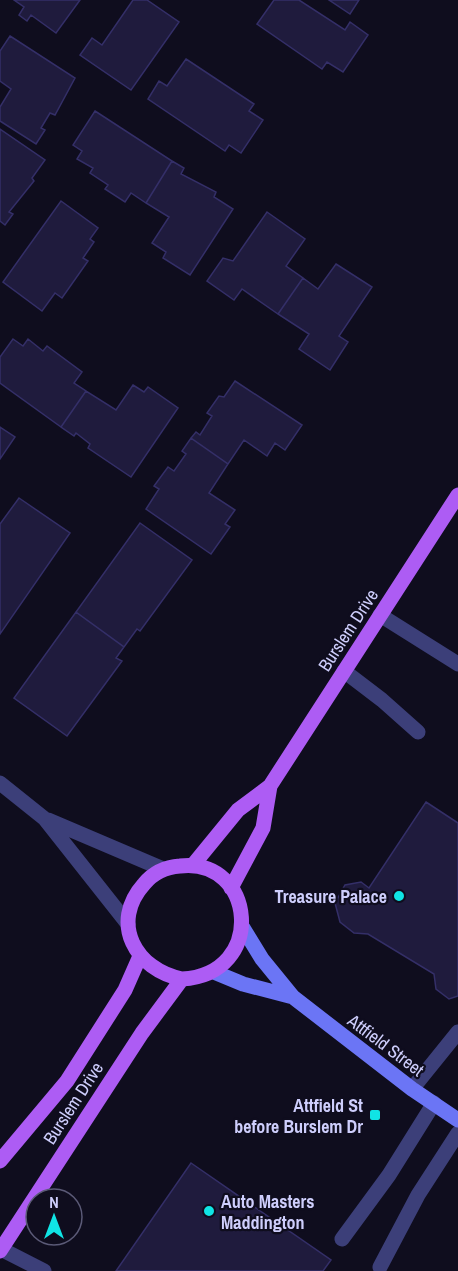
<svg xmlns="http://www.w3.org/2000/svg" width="458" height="1271" font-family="'Archivo Narrow',sans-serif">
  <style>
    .building { fill: #1f1b3d; stroke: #342f68; stroke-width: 1.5 }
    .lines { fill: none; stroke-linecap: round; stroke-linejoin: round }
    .lane { stroke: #3c3f79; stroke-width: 15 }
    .street { stroke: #3c3f79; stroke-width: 15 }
    .secondary { stroke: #6b75f5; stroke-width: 15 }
    .primary { stroke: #ad5cf4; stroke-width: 15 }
    .poi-dot { fill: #10e4e5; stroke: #0f0d1e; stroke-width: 2 }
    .labels { text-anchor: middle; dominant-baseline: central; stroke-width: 4.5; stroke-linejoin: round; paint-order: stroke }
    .street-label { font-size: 18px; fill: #cecefc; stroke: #0f0d1e }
    .poi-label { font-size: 18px; font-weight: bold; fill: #cecefc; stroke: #0f0d1e; text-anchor: end }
  </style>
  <rect width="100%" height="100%" fill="#0f0d1e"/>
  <path class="building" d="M 14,0 L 80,0 L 56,33 L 31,15 L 27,21 L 19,15 L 24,7 Z
    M 133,0 L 147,0 L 179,22 L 131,90 L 80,55 L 92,38 L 102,45 Z
    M 274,0 L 299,0 L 345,30 L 350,22 L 368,35 L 343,72 L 327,62 L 322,69 L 257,24 Z
    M 329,0 L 359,0 L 350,14 Z
    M 10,36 L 75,78 L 55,115 L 50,113 L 41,128 L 45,130 L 36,144 L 0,121 L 0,107 L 11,89 L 0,81 L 0,51 Z
    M 186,59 L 254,104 L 249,111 L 263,120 L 241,153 L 229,145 L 225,151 L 148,99 L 159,81 L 167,86 Z
    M 95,111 L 172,161 L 146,203 L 131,193 L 125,202 L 105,189 L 108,185 L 90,173 L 93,168 L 77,159 L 82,151 L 73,145 Z
    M 0,129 L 45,160 L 32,178 L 34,181 L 9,212 L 13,214 L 5,225 L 0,221 Z
    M 172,161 L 184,168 L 181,174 L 216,192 L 214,197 L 233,209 L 190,275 L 163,258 L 166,252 L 152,243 L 169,217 L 146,203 Z
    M 61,201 L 98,228 L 90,239 L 94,242 L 83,258 L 88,261 L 62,298 L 55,293 L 42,311 L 3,282 Z
    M 267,212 L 305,239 L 286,266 L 303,278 L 278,314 L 242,289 L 234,300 L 207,281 L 223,258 L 233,261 Z
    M 336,264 L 372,287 L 339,336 L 348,342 L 330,370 L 299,349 L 309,334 L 278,314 L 303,278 L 318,289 Z
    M 13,339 L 23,346 L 28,339 L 43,351 L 47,346 L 82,372 L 74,383 L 86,391 L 61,427 L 0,383 L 0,357 Z
    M 235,381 L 302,425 L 285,450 L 275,443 L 267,456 L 244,440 L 228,464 L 191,438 L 196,432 L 200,435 L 212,416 L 207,413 L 219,396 L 224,397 Z
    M 133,385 L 144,392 L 148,387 L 178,408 L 131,477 L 88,448 L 90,444 L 76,433 L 74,436 L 61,427 L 86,391 L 116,410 Z
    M 0,427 L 15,437 L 0,459 Z
    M 191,438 L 228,464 L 209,493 L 235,510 L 225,524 L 230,527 L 211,554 L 146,509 L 159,489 L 154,486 L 168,467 L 174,471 L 186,454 L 182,451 Z
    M 19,498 L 70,533 L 0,634 L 0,524 Z
    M 140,523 L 192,560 L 140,631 L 137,629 L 124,647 L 76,612 Z
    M 76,612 L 124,647 L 116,658 L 122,661 L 67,736 L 14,698 Z
    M 426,802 L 458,823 L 458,996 L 449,999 L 436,989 L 434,974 L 368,934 L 354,933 L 340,922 L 335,903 L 345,885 L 361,882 L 369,888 Z
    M 191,1163 L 331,1260 L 323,1271 L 116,1271 Z"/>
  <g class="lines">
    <path class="lane" d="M 380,615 L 458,664
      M 344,671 L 382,700 L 418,732
      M 412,1089 L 458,1032
      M 342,1239 L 389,1175 L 434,1103
      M 1,1249 L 44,1271
      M 380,1267 L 418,1195 L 458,1133"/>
    <path class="street" d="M 0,783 L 45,819 L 128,924
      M 48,820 L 163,869"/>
    <path class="secondary" d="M 243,928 L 262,959 L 293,997 L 412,1089 L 458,1120
      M 214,972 L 243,984 L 293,997"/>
    <path class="primary" d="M 193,865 L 238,810 L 270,786 L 458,495
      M 231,888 L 263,828 L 270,786
      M 0,1161 L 67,1081 L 125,990 L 140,956
      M 0,1251 L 142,1033 L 182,979 C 268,974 255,857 180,866 C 166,867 153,873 144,884 C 109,923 136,970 182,979"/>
  </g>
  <g class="poi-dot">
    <circle cx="399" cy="896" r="6"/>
    <rect x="369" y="1109" width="12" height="12" rx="3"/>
    <circle cx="209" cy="1211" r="6"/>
  </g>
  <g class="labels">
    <g class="street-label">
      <text transform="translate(348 630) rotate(-57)">Burslem Drive</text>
      <text transform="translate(386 1045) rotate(37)">Attfield Street</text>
      <text transform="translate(73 1103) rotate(-57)">Burslem Drive</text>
    </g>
    <g class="poi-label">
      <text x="387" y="896">Treasure Palace</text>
      <text x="363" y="1105">Attfield St<tspan x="363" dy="21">before Burslem Dr</tspan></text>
      <text x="221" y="1201" text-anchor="start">Auto Masters<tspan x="221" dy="21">Maddington</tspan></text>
    </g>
  </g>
  <g transform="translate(54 1217)"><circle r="28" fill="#0f0d1e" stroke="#5b5a77" stroke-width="1.5"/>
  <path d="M0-4.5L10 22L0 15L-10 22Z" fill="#10e4e5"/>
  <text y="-9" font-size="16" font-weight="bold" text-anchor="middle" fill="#cecefc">N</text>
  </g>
</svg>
